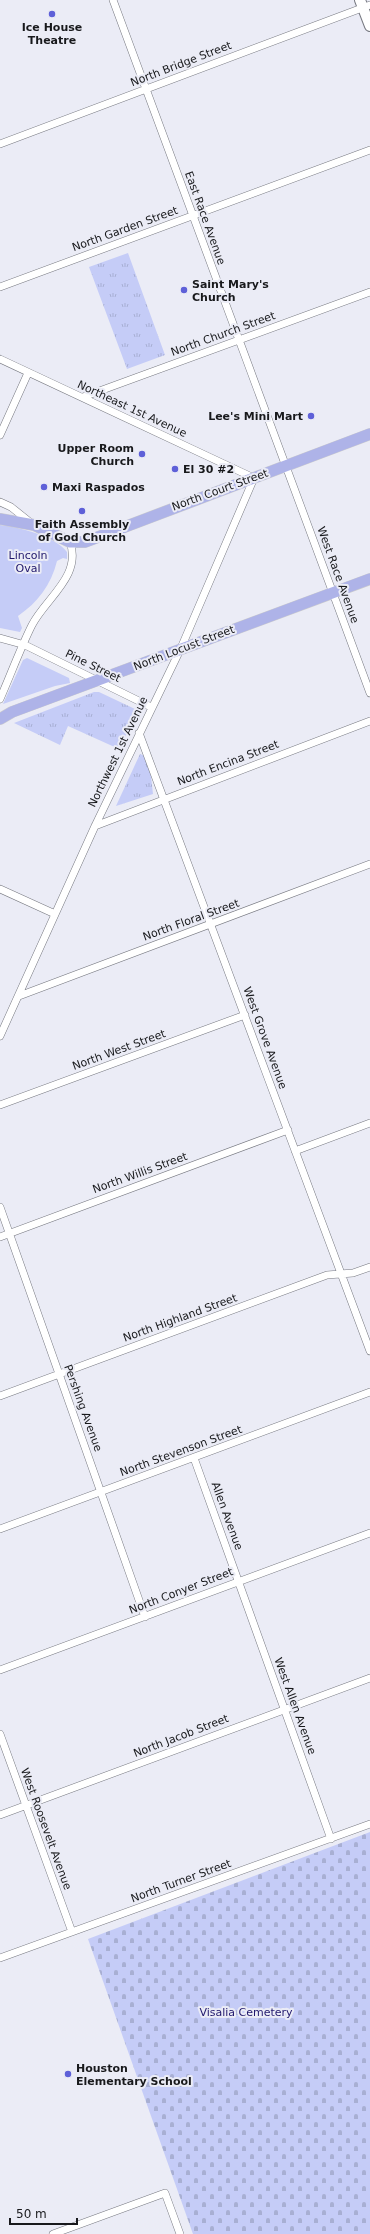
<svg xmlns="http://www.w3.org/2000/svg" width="370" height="2234" font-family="'DejaVu Sans',sans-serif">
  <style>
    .grass { fill: url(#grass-tufts) }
    .cemetery { fill: url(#cemetery-stones) }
    .park { fill: #c5ccf7 }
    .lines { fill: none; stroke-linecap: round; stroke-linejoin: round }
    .street-casing { stroke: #777981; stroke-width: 8 }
    .secondary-casing { stroke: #777981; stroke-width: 12 }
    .primary-casing { stroke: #cccccd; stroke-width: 12 }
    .street { stroke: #fff; stroke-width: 7 }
    .secondary { stroke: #fff; stroke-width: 10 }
    .primary { stroke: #aeb3e8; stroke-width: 11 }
    .poi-dot { fill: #5e60d8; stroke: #ebecf6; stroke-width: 1.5 }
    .labels { text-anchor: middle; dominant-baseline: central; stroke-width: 4; stroke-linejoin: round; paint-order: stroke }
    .poi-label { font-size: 11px; font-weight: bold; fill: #18191c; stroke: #ebecf6; text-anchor: start }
    .street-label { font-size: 11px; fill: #18191c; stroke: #ebecf6 }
    .park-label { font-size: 11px; fill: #20176c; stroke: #ebecf6 }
  </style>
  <defs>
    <pattern id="grass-tufts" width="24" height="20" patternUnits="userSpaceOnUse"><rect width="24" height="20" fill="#c5ccf7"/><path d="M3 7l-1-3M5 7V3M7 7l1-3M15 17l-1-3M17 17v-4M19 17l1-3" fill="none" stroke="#a8afd3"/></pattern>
    <pattern id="cemetery-stones" width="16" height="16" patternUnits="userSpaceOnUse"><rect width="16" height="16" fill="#c5ccf7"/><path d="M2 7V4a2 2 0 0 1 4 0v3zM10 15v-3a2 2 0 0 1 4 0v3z" fill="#a8afd3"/></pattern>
  </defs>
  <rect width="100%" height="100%" fill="#ebecf6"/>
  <path class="grass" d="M 128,253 L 165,355 L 127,369 L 89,267 Z
    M 94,692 L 99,692 L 135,709 L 137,713 L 119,749 L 68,726 L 60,745 L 14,723 Z
    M 140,754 L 145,756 L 150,768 L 153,794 L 116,806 Z"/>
  <path class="cemetery" d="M 370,1832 L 370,2234 L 193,2234 L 88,1939 Z"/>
  <path class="park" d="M 0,525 C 19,527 55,536 67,552 L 67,559 L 63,558 L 57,561 C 51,585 38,602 18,616 L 22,628 L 20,632 L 0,628 Z
    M 27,658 L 69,678 L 70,683 L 55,686 L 3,704 L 23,660 Z"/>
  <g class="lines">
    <defs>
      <path id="street" d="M 113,0 L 370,693
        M 0,144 L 370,5
        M 0,287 L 370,150
        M 0,359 L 254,478 L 181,648 L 95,826 L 0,1036
        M 83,397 L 370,292
        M 0,435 L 28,373
        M 0,502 L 11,507 L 31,523
        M 0,638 L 25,645 L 151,707
        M 0,699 C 11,674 20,649 32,625 C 46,598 82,576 70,542
        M 139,733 L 370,1351
        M 95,826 L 370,721
        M 0,889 L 55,914
        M 19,996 L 370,864
        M 0,1105 L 245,1015
        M 295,1151 L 370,1123
        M 0,1207 L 145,1617
        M 0,1237 L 288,1130
        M 0,1396 L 327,1275 L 353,1273 L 370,1267
        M 194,1458 L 331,1839
        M 0,1529 L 370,1392
        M 0,1670 L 370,1533
        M 0,1734 L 72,1932
        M 0,1815 L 370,1678
        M 0,1958 L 370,1824
        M 53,2234 L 165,2193 L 180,2234"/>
      <path id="secondary" d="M 360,0 L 370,26"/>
      <path id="primary" d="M 0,519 L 34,525 L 70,542 L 85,542 L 370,434
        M 0,719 L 12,712 L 370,579"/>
    </defs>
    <use href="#street" class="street-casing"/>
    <use href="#secondary" class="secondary-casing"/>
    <use href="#primary" class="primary-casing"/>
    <use href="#street" class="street"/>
    <use href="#secondary" class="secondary"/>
    <use href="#primary" class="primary"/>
  </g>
  <g class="poi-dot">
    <circle cx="52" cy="14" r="4"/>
    <circle cx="184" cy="290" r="4"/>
    <circle cx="311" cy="416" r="4"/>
    <circle cx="142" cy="454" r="4"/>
    <circle cx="175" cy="469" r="4"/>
    <circle cx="44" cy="487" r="4"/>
    <circle cx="82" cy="511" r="4"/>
    <circle cx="68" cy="2074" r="4"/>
  </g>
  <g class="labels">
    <g class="poi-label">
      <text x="52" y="27" text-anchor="middle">Ice House<tspan x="52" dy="13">Theatre</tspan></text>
      <text x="192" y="284">Saint Mary's<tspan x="192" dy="13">Church</tspan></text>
      <text x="303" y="416" text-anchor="end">Lee's Mini Mart</text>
      <text x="134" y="448" text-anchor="end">Upper Room<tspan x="134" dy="13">Church</tspan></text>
      <text x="183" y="469">El 30 #2</text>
      <text x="52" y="487">Maxi Raspados</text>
      <text x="82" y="524" text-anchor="middle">Faith Assembly<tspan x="82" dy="13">of God Church</tspan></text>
      <text x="76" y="2068">Houston<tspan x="76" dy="13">Elementary School</tspan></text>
    </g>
    <g class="street-label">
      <text transform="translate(181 64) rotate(-21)">North Bridge Street</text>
      <text transform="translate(205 218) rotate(70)">East Race Avenue</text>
      <text transform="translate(125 229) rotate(-20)">North Garden Street</text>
      <text transform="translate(223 334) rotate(-20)">North Church Street</text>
      <text transform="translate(132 409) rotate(25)">Northeast 1st Avenue</text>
      <text transform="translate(220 490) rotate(-20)">North Court Street</text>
      <text transform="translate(338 575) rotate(70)">West Race Avenue</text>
      <text transform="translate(184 648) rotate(-21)">North Locust Street</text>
      <text transform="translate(93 666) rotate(26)">Pine Street</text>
      <text transform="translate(118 752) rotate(-64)">Northwest 1st Avenue</text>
      <text transform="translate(228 763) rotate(-21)">North Encina Street</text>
      <text transform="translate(191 920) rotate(-20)">North Floral Street</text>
      <text transform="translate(265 1038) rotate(70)">West Grove Avenue</text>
      <text transform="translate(119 1050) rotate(-20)">North West Street</text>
      <text transform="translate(140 1173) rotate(-20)">North Willis Street</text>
      <text transform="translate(180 1318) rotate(-20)">North Highland Street</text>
      <text transform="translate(83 1408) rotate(70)">Pershing Avenue</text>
      <text transform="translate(181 1451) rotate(-20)">North Stevenson Street</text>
      <text transform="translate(227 1516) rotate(70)">Allen Avenue</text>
      <text transform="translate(181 1591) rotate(-21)">North Conyer Street</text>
      <text transform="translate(295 1706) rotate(70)">West Allen Avenue</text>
      <text transform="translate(181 1736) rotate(-21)">North Jacob Street</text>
      <text transform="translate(46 1829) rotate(70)">West Roosevelt Avenue</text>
      <text transform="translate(181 1881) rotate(-20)">North Turner Street</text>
    </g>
    <g class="park-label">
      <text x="28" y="555">Lincoln<tspan x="28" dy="13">Oval</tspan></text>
      <text x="246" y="2012">Visalia Cemetery</text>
    </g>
  </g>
  <path d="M10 2218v6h67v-6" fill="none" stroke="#18191c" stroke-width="2"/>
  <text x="16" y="2218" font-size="12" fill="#18191c" stroke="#ebecf6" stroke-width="3" paint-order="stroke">50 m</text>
</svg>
